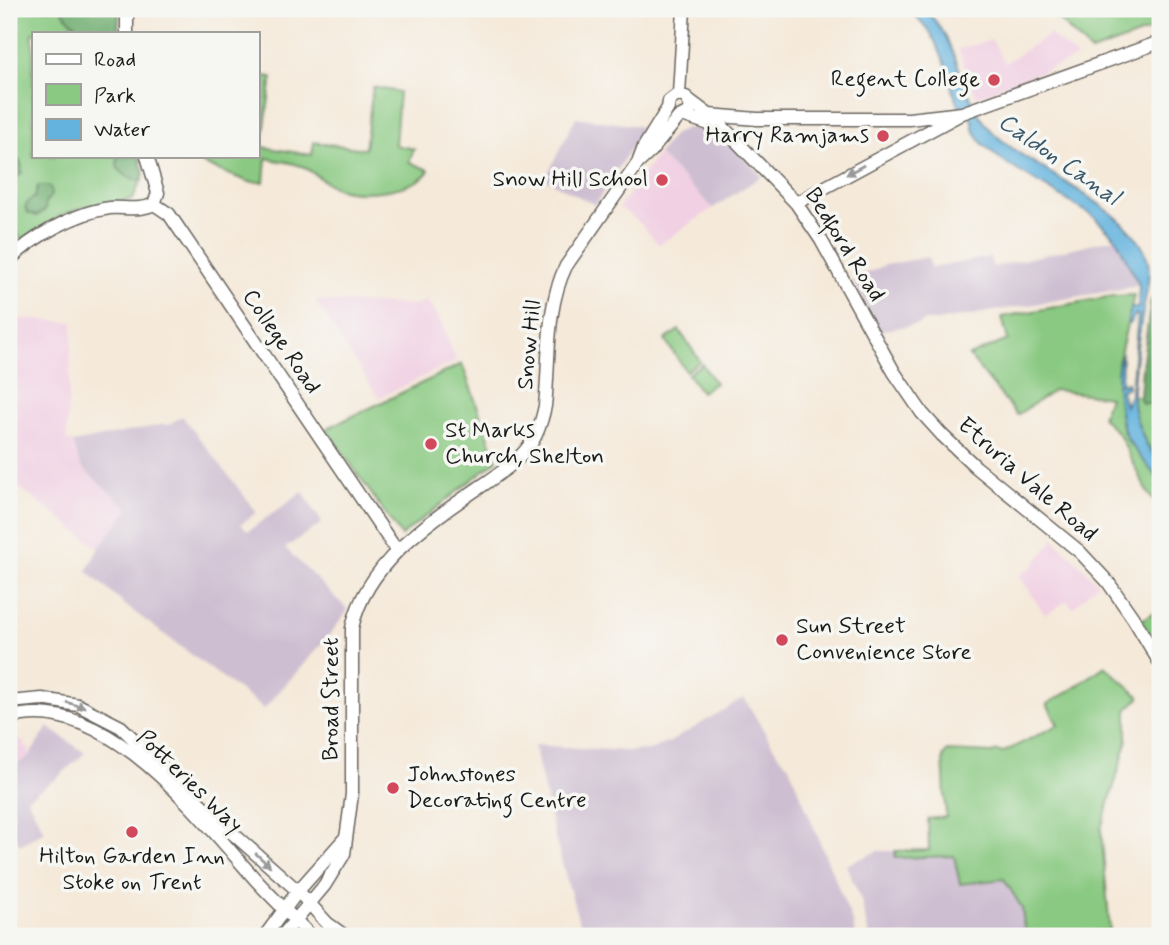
<svg xmlns="http://www.w3.org/2000/svg" width="1169" height="945" font-family="Mynerve,sans-serif">
  <style>
    .built { fill: #f1d0e3 }
    .industrial { fill: #cebed1 }
    .green { fill: #89c981; stroke: #52724e; stroke-width: 2 }
    .forest { fill: #6ead6f; stroke: #456446; stroke-width: 2 }
    .water { fill: #64b3de; stroke: #40687d; stroke-width: 2 }
    .lines { fill: none; stroke-linecap: round; stroke-linejoin: round }
    .secondary-casing { stroke: #68645e; stroke-width: 15 }
    .primary-casing { stroke: #68645e; stroke-width: 15 }
    .secondary { stroke: #fff; stroke-width: 12 }
    .primary { stroke: #fff; stroke-width: 12 }
    .oneway { fill: #999 }
    .poi-dot { fill: #d1495b; stroke: #f6f6f2; stroke-width: 2.5 }
    .labels { text-anchor: middle; dominant-baseline: central; stroke-width: 7; stroke-linejoin: round; paint-order: stroke }
    .poi-label { font-size: 23px; fill: #1c1c1c; stroke: #f6f6f2; text-anchor: end }
    .street-label { font-size: 23px; fill: #1c1c1c; stroke: #f6f6f2 }
    .water-label { font-size: 24px; font-style: italic; fill: #39586a; stroke: #f6f6f2 }
  </style>
  <rect width="100%" height="100%" fill="#f6f6f2"/>
  <filter id="ink" filterUnits="userSpaceOnUse"><feTurbulence type="fractalNoise" baseFrequency=".0143" numOctaves="2"/><feDisplacementMap in="SourceGraphic" scale="14" xChannelSelector="R" yChannelSelector="G"/><feConvolveMatrix kernelMatrix="1 2 1 2 8 2 1 2 1" color-interpolation-filters="sRGB"/></filter>
  <filter id="wash" filterUnits="userSpaceOnUse"><feTurbulence type="fractalNoise" baseFrequency=".00686" numOctaves="4" result="noise"/><feDisplacementMap in="SourceGraphic" scale="28" xChannelSelector="R" yChannelSelector="G"/><feGaussianBlur stdDeviation="1.57" result="paint"/><feColorMatrix in="noise" values="0 0 0 0 0 0 0 0 0 0 0 0 0 0 0 0 0 1.4 0 .05"/><feComposite in="paint" operator="in"/></filter>
  <g filter="url(#wash)">
    <rect width="100%" height="100%" fill="#f5e9d9"/>
    <path class="built" d="M 1050,34 L 1077,58 L 976,97 L 958,49 L 992,40 L 1005,63 Z
      M 658,154 L 713,208 L 659,245 L 640,223 L 619,207 Z
      M 315,301 L 414,305 L 427,301 L 442,324 L 456,361 L 379,398 Z
      M 9,318 L 73,322 L 66,440 L 73,443 L 81,467 L 129,509 L 99,548 L 9,480 Z
      M 1054,539 L 1098,583 L 1073,608 L 1067,601 L 1045,615 L 1019,575 L 1033,566 Z
      M 9,733 L 25,743 L 23,746 L 28,747 L 30,751 L 29,756 L 9,769 Z"/>
    <path class="industrial" d="M 576,117 L 644,127 L 595,205 L 545,179 Z
      M 686,128 L 709,129 L 733,146 L 762,176 L 713,208 L 658,154 L 673,135 Z
      M 1116,238 L 1138,286 L 937,321 L 924,321 L 920,324 L 878,331 L 853,280 L 885,265 L 928,257 L 931,268 L 990,257 L 993,267 Z
      M 182,416 L 257,512 L 241,524 L 248,531 L 303,492 L 322,523 L 285,548 L 348,610 L 331,633 L 264,709 L 125,605 L 87,571 L 99,548 L 129,509 L 81,467 L 73,443 L 165,424 L 167,426 Z
      M 744,698 L 779,756 L 788,764 L 853,923 L 855,936 L 583,936 L 556,842 L 534,745 L 626,751 L 649,750 L 670,742 Z
      M 48,727 L 85,753 L 56,779 L 27,798 L 44,831 L 20,845 L 9,827 L 9,769 L 29,756 Z
      M 878,851 L 895,851 L 896,858 L 954,856 L 960,884 L 1004,879 L 1022,908 L 1025,936 L 869,936 L 861,900 L 846,865 Z"/>
    <path class="green" d="M 9,9 L 119,9 L 118,33 L 33,33 L 33,156 L 139,156 L 144,173 L 133,199 L 82,208 L 62,215 L 23,239 L 20,239 L 18,233 L 13,233 L 9,239 Z
      M 1048,9 L 1160,9 L 1160,27 L 1091,52 Z
      M 257,75 L 272,77 L 262,147 L 312,155 L 314,142 L 365,149 L 373,87 L 399,92 L 395,145 L 414,149 L 409,162 L 429,170 C 419,191 357,197 337,188 C 325,184 315,173 304,167 C 293,162 278,161 266,158 L 264,182 L 249,182 L 203,164 L 204,156 L 257,156 Z
      M 1160,294 L 1160,465 C 1148,447 1131,418 1133,396 L 1140,396 L 1151,300 Z
      M 1134,295 L 1118,363 L 1118,394 L 1122,428 L 1128,441 L 1160,481 L 1160,509 L 1147,492 L 1119,434 L 1102,417 L 1109,397 L 1055,390 L 1017,415 L 969,356 L 1008,340 L 1002,317 L 1113,296 Z
      M 679,330 L 700,361 L 686,371 L 665,340 Z
      M 462,364 L 497,460 L 401,536 L 326,429 Z
      M 702,364 L 715,383 L 701,392 L 688,374 Z
      M 1160,609 L 1160,651 L 1141,620 Z
      M 1105,666 L 1140,697 L 1127,710 L 1127,742 L 1101,829 L 1110,931 L 1025,936 L 1022,908 L 1004,879 L 960,884 L 954,856 L 895,858 L 895,851 L 929,850 L 928,819 L 946,817 L 943,757 L 947,751 L 992,753 L 998,751 L 1002,753 L 1058,725 L 1047,704 L 1071,690 Z"/>
    <path class="forest" d="M 35,9 L 119,9 L 118,33 C 91,33 77,33 61,9 Z
      M 9,155 L 21,162 L 22,173 L 13,180 L 12,187 L 15,202 L 12,228 L 9,228 Z
      M 118,156 L 139,156 L 144,173 L 142,181 C 130,179 124,176 117,167 Z
      M 38,186 L 49,186 L 51,189 L 51,195 L 45,203 L 46,209 L 37,216 L 28,213 L 25,207 L 29,201 L 35,197 Z
      M 1160,294 L 1160,386 L 1150,403 L 1142,403 L 1140,397 L 1142,367 L 1151,300 Z"/>
    <path class="water" d="M 905,9 L 924,9 C 960,40 959,95 990,129 C 1027,171 1148,211 1149,270 C 1149,288 1143,306 1141,323 C 1137,345 1132,381 1133,403 C 1133,413 1143,438 1148,448 C 1152,453 1159,459 1160,465 C 1161,470 1160,477 1160,481 C 1150,468 1138,455 1129,441 C 1119,427 1112,368 1122,355 L 1121,384 L 1127,382 L 1128,387 L 1121,390 L 1125,406 L 1131,393 L 1138,315 L 1136,314 L 1129,324 L 1127,323 L 1131,308 L 1138,308 L 1139,285 L 1116,238 L 1093,216 L 1004,162 L 982,143 L 973,129 L 973,121 L 956,101 L 946,65 L 931,33 L 918,18 Z"/>
  </g>
  <g filter="url(#ink)">
    <g class="lines">
      <defs>
        <path id="secondary" d="M 127,33 L 127,9
          M 689,100 L 717,121 L 796,203 L 821,240 L 894,372 L 922,413 L 942,435 L 976,467 L 1080,552 L 1108,582 L 1133,618 L 1160,663
          M 709,115 L 757,119 L 909,119 L 962,113 L 1160,42
          M 685,116 L 715,126
          M 147,156 L 158,193 L 154,204
          M 796,203 L 959,115
          M 154,204 L 169,214 L 397,551
          M 9,261 C 31,237 77,212 110,208 C 124,207 141,211 154,204
          M 1156,936 L 1160,936"/>
        <path id="primary" d="M 679,94 L 684,9
          M 9,702 L 42,699 L 78,705 L 121,727 L 213,816 L 298,891 L 327,923 L 345,936
          M 9,718 C 104,690 199,816 255,879 C 273,899 293,917 311,936
          M 265,936 L 298,891 L 346,837
          M 282,936 L 324,886 L 344,854 L 352,794 L 352,628 C 366,563 429,522 480,487 C 496,476 517,463 529,446 C 538,435 542,420 545,406 C 550,360 545,309 566,266 L 638,163 L 644,147 L 668,108 L 669,101 L 677,95 L 686,97 L 691,106 L 689,112 L 679,117 L 651,151 L 638,163"/>
      </defs>
      <use href="#secondary" class="secondary-casing"/>
      <use href="#primary" class="primary-casing"/>
      <use href="#secondary" class="secondary"/>
      <use href="#primary" class="primary"/>
    </g>
    <defs><path id="oneway-solid" d="M-6-.8H1V-3.2L6.5 0L1 3.2V.8H-6Z" transform="scale(1.75)"/></defs>
    <g class="oneway">
      <use href="#oneway-solid" transform="translate(855 170) rotate(151)"/>
      <use href="#oneway-solid" transform="translate(76 705) rotate(16)"/>
      <use href="#oneway-solid" transform="translate(263 860) rotate(42)"/>
    </g>
  </g>
  <g class="poi-dot">
    <circle cx="994" cy="80" r="7"/>
    <circle cx="883" cy="136" r="7"/>
    <circle cx="662" cy="180" r="7"/>
    <circle cx="431" cy="444" r="7"/>
    <circle cx="782" cy="640" r="7"/>
    <circle cx="393" cy="788" r="7"/>
    <circle cx="132" cy="832" r="7"/>
  </g>
  <g class="labels">
    <g class="poi-label">
      <text x="980" y="80">Regent College</text>
      <text x="869" y="136">Harry Ramjams</text>
      <text x="648" y="180">Snow Hill School</text>
      <text x="445" y="431" text-anchor="start">St Marks<tspan x="445" dy="26">Church, Shelton</tspan></text>
      <text x="796" y="627" text-anchor="start">Sun Street<tspan x="796" dy="26">Convenience Store</tspan></text>
      <text x="407" y="775" text-anchor="start">Johnstones<tspan x="407" dy="26">Decorating Centre</tspan></text>
      <text x="132" y="857" text-anchor="middle">Hilton Garden Inn<tspan x="132" dy="26">Stoke on Trent</tspan></text>
    </g>
    <g class="street-label">
      <text transform="translate(844 245) rotate(58)">Bedford Road</text>
      <text transform="translate(281 342) rotate(56)">College Road</text>
      <text transform="translate(530 345) rotate(-85)">Snow Hill</text>
      <text transform="translate(1027 480) rotate(41)">Etruria Vale Road</text>
      <text transform="translate(332 699) rotate(-90)">Broad Street</text>
      <text transform="translate(189 782) rotate(44)">Potteries Way</text>
    </g>
    <g class="water-label">
      <text transform="translate(1059 160) rotate(35)">Caldon Canal</text>
    </g>
  </g>
  <rect width="1169" height="945" fill="none" stroke="#f6f6f2" stroke-width="35"/>
  <rect x="32" y="32" width="228" height="126" fill="#f6f6f2" stroke="#9f9f9c" stroke-width="2"/>
  <rect x="46" y="54" width="35" height="10" fill="#ffffff" stroke="#9f9f9c" stroke-width="2"/>
  <text x="94" y="66" font-size="21" fill="#1c1c1c">Road</text>
  <rect x="46" y="84" width="35" height="21" fill="#89c981" stroke="#9f9f9c" stroke-width="2"/>
  <text x="94" y="102" font-size="21" fill="#1c1c1c">Park</text>
  <rect x="46" y="119" width="35" height="21" fill="#64b3de" stroke="#9f9f9c" stroke-width="2"/>
  <text x="94" y="136" font-size="21" fill="#1c1c1c">Water</text>
</svg>
